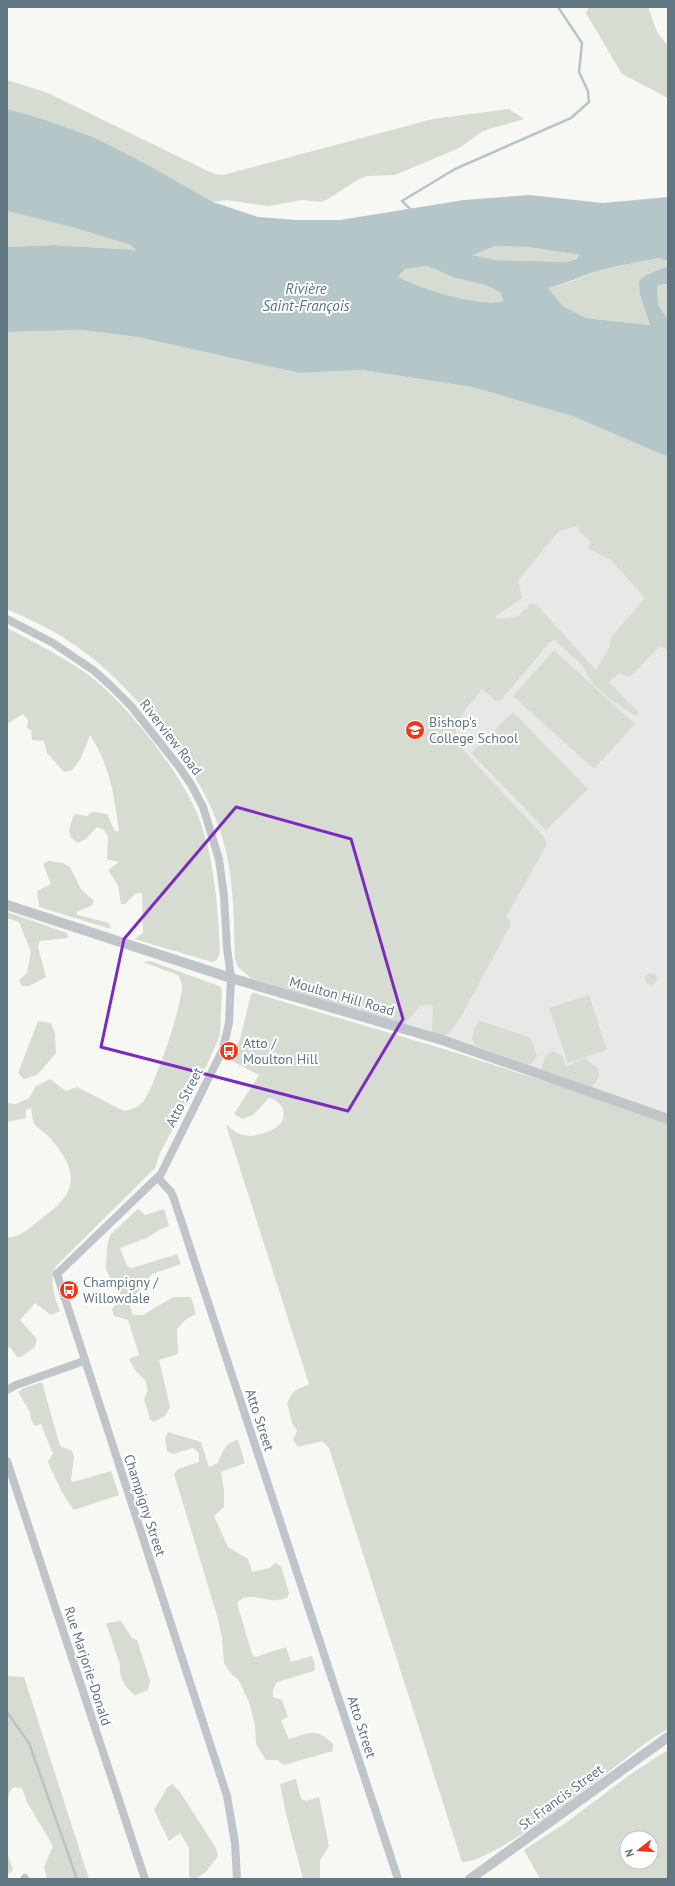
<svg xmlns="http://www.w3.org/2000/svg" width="675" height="1886" font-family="'PT Sans',sans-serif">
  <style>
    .built { fill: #e8e8e7 }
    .green { fill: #d7dcd2; fill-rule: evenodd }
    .water { fill: #b5c6c8; fill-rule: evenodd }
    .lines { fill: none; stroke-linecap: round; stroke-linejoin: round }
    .stream { stroke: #b5c6c8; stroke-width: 2.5 }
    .minor { stroke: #bfc5c8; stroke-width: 8 }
    .tertiary { stroke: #bfc5c8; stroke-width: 10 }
    .marked { fill: none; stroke: #7b2cbf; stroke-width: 3; stroke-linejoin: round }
    .labels { text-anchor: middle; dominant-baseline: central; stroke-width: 4; stroke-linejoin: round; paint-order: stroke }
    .poi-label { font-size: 14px; fill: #607681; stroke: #fff; text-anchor: start }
    .street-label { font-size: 14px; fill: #607681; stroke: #fff }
    .water-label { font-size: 15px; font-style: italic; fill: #5a767c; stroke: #fff }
  </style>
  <rect width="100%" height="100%" fill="#f7f7f3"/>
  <path class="built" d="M 7,332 L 668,457 L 668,1115 L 476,1046 L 251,978 L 238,967 L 235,959 L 233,899 L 230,869 L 220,828 L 202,787 L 183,757 L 139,703 L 114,677 L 90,656 L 57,633 L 7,609 Z"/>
  <path class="green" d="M 589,7 L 648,7 L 657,32 L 668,46 L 668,98 L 622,74 L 586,13 Z
    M 7,80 L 48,93 L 214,174 L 223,175 L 433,119 L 509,109 L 524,119 L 483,131 L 459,148 L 395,175 L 367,176 L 359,179 L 328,199 L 320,202 L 302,200 L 268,206 L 226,200 L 213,202 L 148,165 L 41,118 L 7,109 Z
    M 7,211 L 75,228 L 132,245 L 136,250 L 54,245 L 7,247 Z
    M 495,246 L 528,247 L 580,255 L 576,258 L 566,262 L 495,260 L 471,255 Z
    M 659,258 L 668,261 L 668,266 L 646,275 L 640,295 L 651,325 L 586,318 L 563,306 L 547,288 C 566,286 583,275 601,270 C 620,265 640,262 659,258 Z
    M 426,266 L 436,268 L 459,279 L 487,284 L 501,293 L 503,301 C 478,308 422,288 398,277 L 405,269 Z
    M 668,284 L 668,320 L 658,304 L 657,285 Z
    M 81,330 L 138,337 L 299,373 L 362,370 L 472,387 L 575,417 L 668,457 L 668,652 L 665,648 L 659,647 L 630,677 L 619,673 L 609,682 L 639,713 L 636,716 L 611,700 L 592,683 L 582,665 L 559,644 L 555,639 L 549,643 L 501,700 L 496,701 L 482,689 C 476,698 455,719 456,729 C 456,737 461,745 465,752 L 545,838 L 546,846 L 506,917 L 510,920 L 510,926 L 462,1015 L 450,1032 L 444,1036 L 432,1033 L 433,1007 L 429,1004 L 420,1006 L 404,1025 L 251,978 L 238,967 L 235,959 C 234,915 234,870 219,827 C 206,790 185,760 160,729 C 146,711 131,693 114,677 C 84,647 46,625 7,609 L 7,332 ZM 578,526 L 579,531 L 590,541 L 589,549 L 611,560 L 645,598 L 612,636 L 609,648 L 596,670 L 536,604 L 531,603 L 517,617 L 496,619 L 496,616 L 522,598 L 518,580 L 559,531 Z
    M 7,628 C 34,642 61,656 86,673 C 126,702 187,779 202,826 C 215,867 218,909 220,952 L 217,960 L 212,962 L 134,939 L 143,933 L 142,893 L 135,894 L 125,904 L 121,904 L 118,885 L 108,870 L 119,862 L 107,859 L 108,836 L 103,829 L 97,827 L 86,839 L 78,843 L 71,838 L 69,830 L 74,814 L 87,816 L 92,812 L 107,814 L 115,831 L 119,831 C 114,795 110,766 90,735 L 81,758 L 72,770 L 64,772 L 47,753 L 44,741 L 32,740 L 31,730 L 27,728 L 28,720 L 23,714 L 7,724 Z
    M 554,650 L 635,724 L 594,769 L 513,696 Z
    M 513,712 L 588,789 L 546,830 L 471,753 Z
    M 48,861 L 63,863 L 70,867 L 81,889 L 94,901 L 91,906 L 76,912 L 78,915 L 109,923 L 111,929 L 39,907 L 37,891 L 51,884 L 43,864 Z
    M 7,912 L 67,933 L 68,938 L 40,941 L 38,947 L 46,977 L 29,986 L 22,986 L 19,980 L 27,973 L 31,952 L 19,922 L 7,918 Z
    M 150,961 L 219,986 L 222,989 L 220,1035 L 206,1067 L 160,1153 L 155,1168 L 56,1266 C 49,1281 54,1296 60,1311 L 51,1315 L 35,1303 L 20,1320 L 37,1339 L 35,1347 L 21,1357 L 17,1357 L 10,1347 L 7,1348 L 7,1238 C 22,1237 34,1224 46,1215 C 80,1190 77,1169 50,1138 C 46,1133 38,1129 34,1123 C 32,1119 32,1113 31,1108 L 26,1110 L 26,1118 L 7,1122 L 7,1103 L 16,1104 L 29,1098 L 36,1086 L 50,1079 L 66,1091 L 77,1087 L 124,1111 C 133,1109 140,1107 145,1099 C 155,1084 184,1001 182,984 C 181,981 179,978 178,975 L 143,962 Z
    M645 979a6 6 0 1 1 12 0a6 6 0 1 1-12 0Z
    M 254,993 L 454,1052 L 562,1087 L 563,1086 L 668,1124 L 668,1729 L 654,1737 C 622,1760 494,1865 462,1862 L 329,1448 L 322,1441 L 298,1447 L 293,1440 L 297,1431 L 292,1423 L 287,1403 L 294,1391 L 309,1384 L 226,1125 C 231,1128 237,1134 243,1135 C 253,1138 273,1132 280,1124 C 289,1114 280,1099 269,1098 L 253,1115 L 242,1119 L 234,1114 L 259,1075 L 230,1060 L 240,1039 L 251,994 Z
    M 589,995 L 607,1050 L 568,1063 L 549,1008 Z
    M 38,1021 L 51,1023 L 55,1034 L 56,1053 L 37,1075 L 24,1079 L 18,1073 Z
    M 480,1021 L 531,1038 L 537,1056 L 530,1065 L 476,1046 L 472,1039 L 475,1027 Z
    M 553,1051 L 562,1056 L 566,1066 L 585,1058 L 599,1069 L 599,1077 L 592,1087 L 541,1069 L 545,1056 Z
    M 138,1209 L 145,1215 L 164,1209 L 169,1226 L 161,1229 L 147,1238 L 120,1248 L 127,1266 L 132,1268 L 177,1254 L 181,1264 L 152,1274 L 129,1303 L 133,1315 L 143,1315 L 173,1297 L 191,1297 L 196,1314 L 185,1320 L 177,1329 L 178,1354 L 159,1360 L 170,1407 L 165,1416 L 153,1422 L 150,1419 L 144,1399 L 148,1390 L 145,1380 L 135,1370 L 129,1359 L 139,1355 L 128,1320 L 114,1316 L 112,1309 L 121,1298 L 118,1285 L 114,1287 L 106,1269 L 107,1248 L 110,1235 Z
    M 42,1382 L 60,1446 L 72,1451 L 74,1457 L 71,1480 L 73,1482 L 111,1471 L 119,1495 L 74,1510 C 63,1496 55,1478 48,1462 L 53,1454 L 41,1424 L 35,1426 L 31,1420 L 30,1412 L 18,1392 L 24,1388 Z
    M 168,1432 L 201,1442 L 209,1467 L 218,1463 C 223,1451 224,1444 238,1440 L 245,1463 L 223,1471 L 221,1474 L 224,1490 L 224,1507 L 214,1516 L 228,1547 L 248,1559 L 252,1572 L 270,1568 L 275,1563 L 281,1566 L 289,1593 L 287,1598 C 282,1599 276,1601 271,1600 C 260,1599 246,1592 237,1603 L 252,1654 L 255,1657 L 286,1647 L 291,1662 L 312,1656 L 315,1665 L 314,1671 L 277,1682 L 273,1690 L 273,1697 L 282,1700 L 288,1717 L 281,1720 L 289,1739 C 309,1733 316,1727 333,1744 L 333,1751 L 284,1765 L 277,1760 L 266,1760 L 256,1744 L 255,1725 L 249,1702 L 238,1679 L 232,1675 L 224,1663 L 222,1637 L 216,1612 L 174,1474 L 178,1469 L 199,1462 L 199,1453 L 193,1448 L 173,1454 L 167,1451 L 165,1439 Z
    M 121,1621 L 132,1638 L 137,1640 L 150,1681 L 148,1690 L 135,1695 C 124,1686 119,1678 120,1665 L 106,1623 Z
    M 7,1676 L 24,1677 L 89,1879 L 47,1879 L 44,1867 L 53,1846 L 27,1802 L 22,1788 L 13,1787 L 9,1793 L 7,1812 Z
    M 668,1750 L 668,1879 L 540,1879 L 524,1850 L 567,1822 L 635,1771 ZM 627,1838 L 651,1838 L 651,1862 L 627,1862 Z
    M 296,1779 L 301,1799 L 307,1801 L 319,1797 L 329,1846 L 320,1860 L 320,1879 L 303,1879 L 286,1814 L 280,1784 Z
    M 172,1784 L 180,1792 L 216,1848 L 218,1856 L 206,1872 L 195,1879 L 189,1877 L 189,1848 L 180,1833 L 169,1841 L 154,1810 L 167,1788 Z
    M 7,1852 L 13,1870 L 7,1875 Z"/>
  <path class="water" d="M 7,109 L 40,118 L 95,138 L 148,165 L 213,202 L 258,217 L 296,220 L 340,220 L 464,200 L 529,195 L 603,203 L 668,197 L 668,261 L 659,258 C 640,262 620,265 601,270 C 583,275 566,284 548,288 L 563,306 L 586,318 L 650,325 L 640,295 L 639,281 L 646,275 L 668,266 L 668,284 L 657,285 L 658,304 L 668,320 L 668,457 L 575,417 L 472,387 L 362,370 L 299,373 L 138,337 L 81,330 L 7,332 L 7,247 L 54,245 L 136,250 L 131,245 L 75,228 L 7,211 ZM 495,246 L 528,247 L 580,255 L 576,259 L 566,262 L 495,260 L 472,255 ZM 426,266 C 438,269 448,276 460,279 C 479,284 484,282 501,293 L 503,301 C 480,308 420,288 398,277 L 405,269 Z"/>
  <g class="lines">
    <path class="stream" d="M 413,212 L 402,201 L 455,169 L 571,118 L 589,102 L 588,91 L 579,72 L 582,43 L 558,7
      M 7,1712 L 29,1743 L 77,1879"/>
    <path class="minor" d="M 7,619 L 53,643 L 93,670 L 110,685 L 131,706 L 180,768 L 192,786 L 203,807 L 219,859 L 224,896 L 227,948 L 231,978 L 229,1023 L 223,1049 L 161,1174 L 57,1274 L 227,1796 L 235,1843 L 237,1879
      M 158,1178 L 171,1192 L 174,1199 L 398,1879
      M 7,1390 L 16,1385 L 84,1361
      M 7,1461 L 145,1879
      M 24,1879 L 25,1878"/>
    <path class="tertiary" d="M 7,905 L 231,978 L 442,1040 L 668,1119
      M 470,1879 L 668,1737"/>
  </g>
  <path class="marked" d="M 236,807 L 351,839 L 403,1019 L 348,1111 L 101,1047 L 124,939 Z"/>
  <defs>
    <symbol id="school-disc" viewBox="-11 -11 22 22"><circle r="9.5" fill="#ef351c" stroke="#fff"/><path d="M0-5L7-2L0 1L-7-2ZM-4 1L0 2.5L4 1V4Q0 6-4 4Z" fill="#fff"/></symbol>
    <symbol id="bus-disc" viewBox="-11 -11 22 22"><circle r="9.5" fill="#ef351c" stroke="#fff"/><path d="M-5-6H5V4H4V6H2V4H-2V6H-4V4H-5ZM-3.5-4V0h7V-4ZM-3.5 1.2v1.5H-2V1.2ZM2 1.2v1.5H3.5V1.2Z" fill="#fff"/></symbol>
  </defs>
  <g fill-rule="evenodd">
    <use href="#school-disc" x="404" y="719" width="22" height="22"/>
    <use href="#bus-disc" x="218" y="1040" width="22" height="22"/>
    <use href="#bus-disc" x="58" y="1279" width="22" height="22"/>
  </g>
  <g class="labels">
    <g class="poi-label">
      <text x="429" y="722">Bishop's<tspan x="429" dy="16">College School</tspan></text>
      <text x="243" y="1043">Atto /<tspan x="243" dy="16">Moulton Hill</tspan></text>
      <text x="83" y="1282">Champigny /<tspan x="83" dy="16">Willowdale</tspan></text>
    </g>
    <g class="street-label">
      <text transform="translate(171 737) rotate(52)">Riverview Road</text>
      <text transform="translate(342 996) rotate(16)">Moulton Hill Road</text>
      <text transform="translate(184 1097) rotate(-63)">Atto Street</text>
      <text transform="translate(260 1420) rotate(72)">Atto Street</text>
      <text transform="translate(145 1505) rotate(72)">Champigny Street</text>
      <text transform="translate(88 1666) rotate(72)">Rue Marjorie-Donald</text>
      <text transform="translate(362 1727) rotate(72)">Atto Street</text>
      <text transform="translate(561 1797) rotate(-36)">St. Francis Street</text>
    </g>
    <g class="water-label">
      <text x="306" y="288">Rivière<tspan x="306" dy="17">Saint-François</tspan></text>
    </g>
  </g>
  <rect width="675" height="1886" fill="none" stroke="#607681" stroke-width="16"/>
  <g transform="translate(639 1850) rotate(253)"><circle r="19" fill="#ffffff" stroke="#bfc8cd"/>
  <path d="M0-3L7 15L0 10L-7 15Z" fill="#ef351c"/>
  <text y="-6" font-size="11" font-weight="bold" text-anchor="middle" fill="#607681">N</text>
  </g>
</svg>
